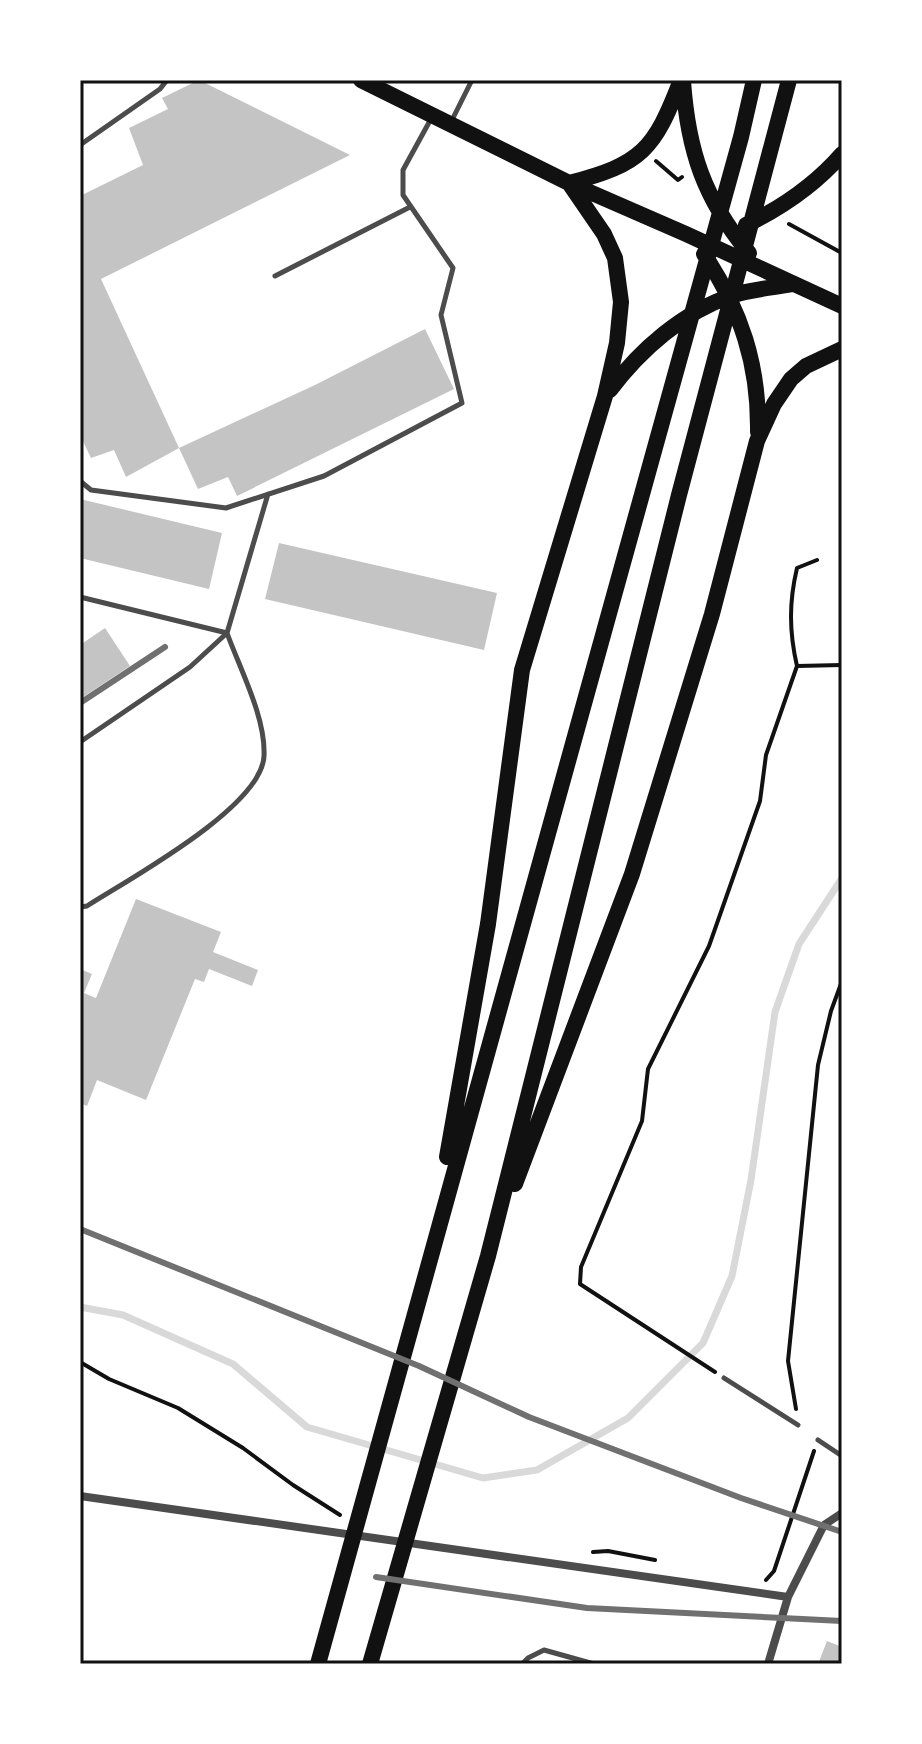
<svg xmlns="http://www.w3.org/2000/svg" width="922" height="1744" font-family="'Source Serif 4',serif">
  <style>
    .lines { fill: none; stroke-linecap: round; stroke-linejoin: round }
    .stream { stroke: #d9d9d9; stroke-width: 7 }
    .building { fill: #c4c4c4 }
    .path { stroke: #111; stroke-width: 4 }
    .service { stroke: #4c4c4c; stroke-width: 5 }
    .minor { stroke: #4c4c4c; stroke-width: 8 }
    .primary { stroke: #111; stroke-width: 16 }
    .rail { stroke: #707070; stroke-width: 6 }
    .neatline { fill: none; stroke: #111; stroke-width: 3 }
  </style>
  <rect width="100%" height="100%" fill="#fff"/>
  <g class="lines">
    <path class="stream" d="M 80,1307 L 123,1315 L 233,1364 L 307,1427 L 483,1478 L 537,1470 L 628,1418 L 703,1343 L 732,1276 L 751,1180 L 775,1012 L 799,944 L 842,878"/>
  </g>
  <path class="building" d="M 199,80 L 350,155 L 101,279 L 179,448 L 126,477 L 114,450 L 91,458 L 80,435 L 80,196 L 143,165 L 129,128 L 168,109 L 162,98 Z
    M 425,329 L 454,389 L 237,496 L 228,477 L 198,489 L 179,448 L 315,385 Z
    M 80,499 L 222,533 L 209,589 L 80,558 Z
    M 279,543 L 497,593 L 484,650 L 265,599 Z
    M 105,628 L 130,666 L 80,699 L 80,645 Z
    M 136,899 L 221,932 L 213,952 L 258,970 L 252,986 L 209,969 L 204,982 L 195,979 L 146,1100 L 97,1080 L 87,1106 L 80,1103 L 80,969 L 92,974 L 84,993 L 96,998 Z
    M 827,1641 L 842,1647 L 842,1664 L 818,1664 Z"/>
  <g class="lines">
    <path class="path" d="M 656,161 L 678,180 L 682,177
      M 789,224 L 840,252
      M 797,666 C 789,631 789,602 797,568 L 817,560
      M 80,1362 L 109,1379 L 178,1408 L 243,1448 L 293,1485 L 340,1515
      M 715,1372 L 580,1284 L 581,1267 L 642,1121 L 648,1069 L 709,946 L 760,801 L 766,755 L 797,666 L 842,665
      M 796,1409 L 788,1361 L 818,1065 L 831,1011 L 842,981
      M 593,1552 L 608,1551 L 655,1560
      M 766,1580 L 774,1571 L 814,1451"/>
    <path class="service" d="M 451,122 L 472,80
      M 80,145 L 160,89 L 167,80
      M 275,276 L 410,207
      M 80,481 L 91,490 L 226,508 L 324,476 L 462,403 L 441,315 L 453,268 L 403,195 L 403,170 L 432,117
      M 80,597 L 227,633 C 240,669 266,718 264,756 C 262,807 129,879 87,906 L 80,907
      M 80,742 L 190,667 L 227,633 L 268,494
      M 724,1378 L 798,1425
      M 818,1440 L 842,1456
      M 522,1664 L 528,1658 L 544,1650 L 594,1664"/>
    <path class="minor" d="M 80,1496 L 788,1597
      M 768,1664 L 788,1597 L 824,1525 L 842,1513"/>
    <path class="primary" d="M 361,80 L 569,183 L 686,234 L 842,306
      M 683,81 C 688,151 704,199 749,253
      M 746,225 C 783,207 815,185 842,154
      M 704,254 C 741,311 759,364 758,432
      M 610,390 C 640,350 683,312 731,296 C 750,289 773,288 793,284
      M 447,1157 L 488,924 L 522,670 L 605,396 L 617,343 L 621,302 L 615,258 L 604,234 L 569,183 C 642,164 654,150 681,80
      M 515,1184 L 632,874 L 712,614 L 757,441 L 774,404 L 791,379 L 806,366 L 842,349
      M 318,1664 L 741,137 L 754,80
      M 370,1664 L 488,1256 L 679,495 L 789,80"/>
    <path class="rail" d="M 80,703 L 165,647
      M 80,1229 L 419,1366 L 529,1417 L 741,1498 L 842,1532
      M 376,1577 L 587,1608 L 842,1621"/>
  </g>
  <rect width="922" height="1744" fill="none" stroke="#ffffff" stroke-width="164"/>
  <rect x="82" y="82" width="758" height="1580" class="neatline"/>
</svg>
